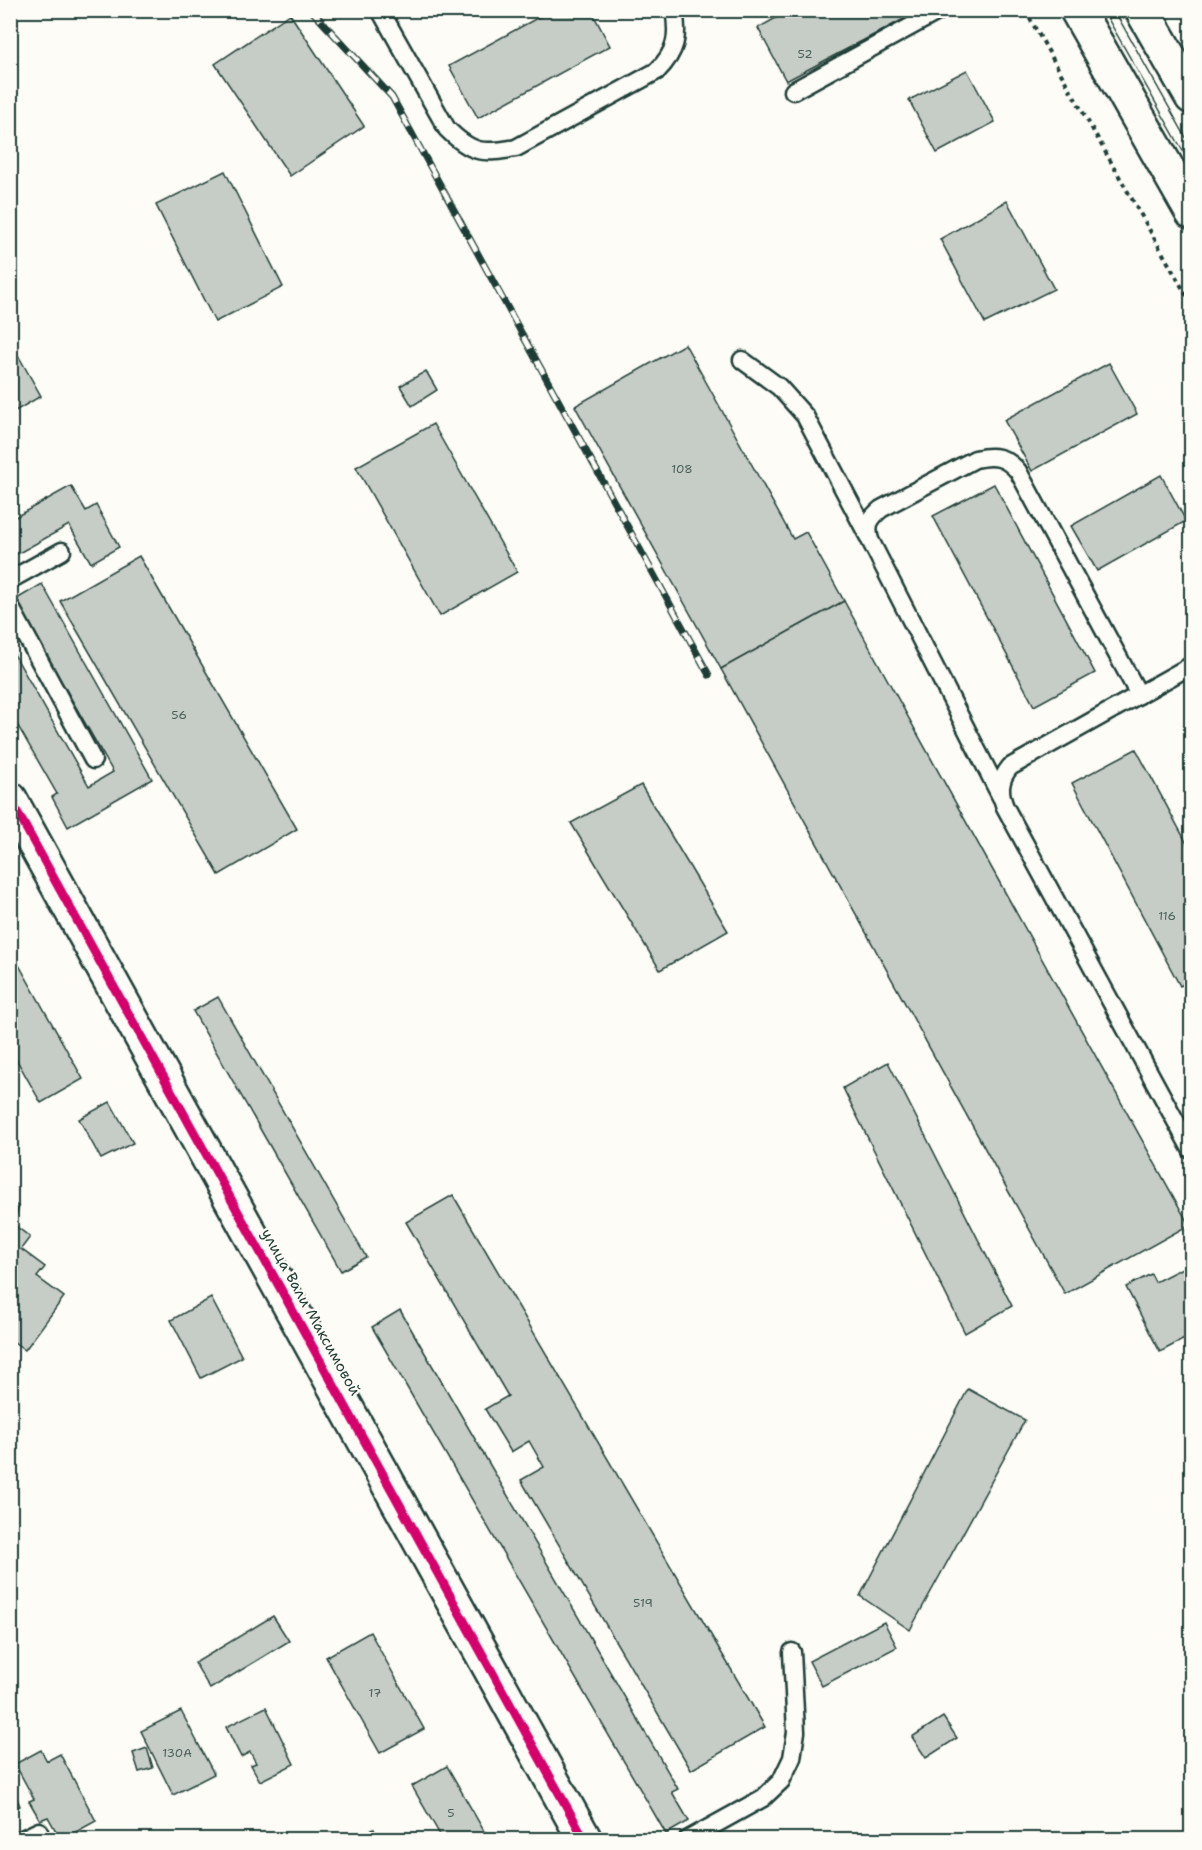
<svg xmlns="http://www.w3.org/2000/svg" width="1202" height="1850" viewBox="0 0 1202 1850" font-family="'Shantell Sans',sans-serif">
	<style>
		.building { fill: #c6cdc7; stroke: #1f3d34; stroke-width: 1.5 }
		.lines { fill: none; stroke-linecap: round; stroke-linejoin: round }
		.service-casing { stroke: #1f3d34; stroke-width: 21 }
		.tertiary-casing { stroke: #1f3d34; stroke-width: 38 }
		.secondary-casing { stroke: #1f3d34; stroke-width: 38 }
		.path { stroke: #1f3d34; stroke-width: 4; stroke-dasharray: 4.5 4.5; stroke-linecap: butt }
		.service { stroke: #fdfcf7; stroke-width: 16 }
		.tertiary { stroke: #fdfcf7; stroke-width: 33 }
		.secondary { stroke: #fdfcf7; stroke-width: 33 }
		.tram { stroke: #1f3d34; stroke-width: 1.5 }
		.rail-casing { stroke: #1f3d34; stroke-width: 7 }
		.rail { stroke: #fdfcf7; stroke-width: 4.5; stroke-dasharray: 14; stroke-linecap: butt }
		.cycleway-casing { stroke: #fdfcf7; stroke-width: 13 }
		.cycleway { stroke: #d6006c; stroke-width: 9 }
		.labels { text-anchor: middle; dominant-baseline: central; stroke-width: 4.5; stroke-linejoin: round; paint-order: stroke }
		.number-label { font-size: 12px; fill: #496159 }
		.street-label { font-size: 15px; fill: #1f3d34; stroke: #fdfcf7 }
	</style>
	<rect width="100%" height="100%" fill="#fdfcf7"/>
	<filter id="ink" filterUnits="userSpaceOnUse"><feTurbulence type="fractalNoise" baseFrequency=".0167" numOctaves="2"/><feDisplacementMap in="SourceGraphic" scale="12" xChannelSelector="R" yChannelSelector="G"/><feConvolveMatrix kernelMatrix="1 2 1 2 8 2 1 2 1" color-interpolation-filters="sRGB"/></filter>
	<g filter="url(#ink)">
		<g class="building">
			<path d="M552,10h39l19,36 -132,72 -29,-52z"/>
			<path d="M790,10h131l-135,71 -28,-53z"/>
			<path d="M290,14l74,112 -74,50 -75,-112z"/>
			<path d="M967,70l28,52 -58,31 -28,-53z"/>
			<path d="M225,171l58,116 -68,35 -59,-117z"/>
			<path d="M1007,201l47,88 -69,34 -45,-84z"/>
			<path d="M685,344l108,195 13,-7 38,69 -123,68 -146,-263z"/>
			<path d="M14,348l27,48 -31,18v-64z"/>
			<path d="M1109,363l28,51 -105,57 -28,-51z"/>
			<path d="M426,371l11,19 -25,16 -12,-20z"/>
			<path d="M433,424l84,148 -77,44 -84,-149z"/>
			<path d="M1161,475l25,46 -89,50 -26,-45z"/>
			<path d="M994,484l101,189 -61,33 -101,-190z"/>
			<path d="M71,486l15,25 10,-6 23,42 -28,16 -22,-38 -59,33v-38z"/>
			<path d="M139,556l158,273 -78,46 -159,-274z"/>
			<path d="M42,584l110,195 -84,48 -16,-30 5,-3 -47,-82v-65l79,139 24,-14 -98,-172z"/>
			<path d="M844,601l345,624 -124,69 -344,-625z"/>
			<path d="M1136,749l56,104v127l-12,6 -108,-203z"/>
			<path d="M641,785l87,146 -68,39 -89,-147z"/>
			<path d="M10,949l73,130 -42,24 -31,-55z"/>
			<path d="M218,997l148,260 -25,14 -148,-260z"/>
			<path d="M888,1062l124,244 -47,27 -122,-245z"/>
			<path d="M110,1102l23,41 -32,16 -22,-40z"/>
			<path d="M453,1195l312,532 -74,43 -170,-290 23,-13 -15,-26 -18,11 -26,-43 23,-13 -102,-174z"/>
			<path d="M10,1201l9,6 -6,17 17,13 -9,12 24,18 -8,10 27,20 -39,53 -15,-11z"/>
			<path d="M1192,1263v72l-32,17 -34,-65 25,-13 4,8z"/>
			<path d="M211,1298l31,59 -41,21 -30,-58z"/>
			<path d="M400,1310l278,479 -6,3 17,29 -23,13 -294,-507z"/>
			<path d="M968,1389l57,31 -115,210 -50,-34z"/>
			<path d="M273,1616l16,25 -79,48 -15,-26z"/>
			<path d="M884,1622l13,25 -75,39 -13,-25z"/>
			<path d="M370,1632l54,97 -44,24 -54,-96z"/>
			<path d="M266,1707l28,57 -34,17 -9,-16 5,-2 -6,-11 -9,5 -15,-30z"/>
			<path d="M181,1711l33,63 -41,21 -32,-64z"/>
			<path d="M943,1717l14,21 -31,20 -14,-21z"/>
			<path d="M147,1748l6,20 -14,4 -6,-19z"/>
			<path d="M41,1750l6,11 13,-7 36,67 -35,19 -13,-23 -8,3 -11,-19 5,-2 -19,-35z"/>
			<path d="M447,1766l42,74h-46l-31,-54z"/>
			<path d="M10,1780l10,26 -10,4z"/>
			<path d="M374,1829l4,11h-20l-1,-3z"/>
		</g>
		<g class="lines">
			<defs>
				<g id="service">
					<path d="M380,10l67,119c25,25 36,25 69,19l141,-77c19,-19 22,-34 17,-61"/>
					<path d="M793,91l148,-81"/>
					<path d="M742,360l37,27 26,29 63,120"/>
					<path d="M10,580l52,-29"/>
					<path d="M10,606l83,154"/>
					<path d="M1192,665l-182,102c-11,13 -11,25 -5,40l187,344"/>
					<path d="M1001,797l-131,-257c-4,-15 -1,-21 11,-31l94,-50c19,-4 30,-3 43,12l121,224"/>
					<path d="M20,1840l19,-9"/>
					<path d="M687,1840l76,-42 18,-17 11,-23 4,-26 -4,-80"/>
				</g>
				<path id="tertiary" d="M10,799l575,1041"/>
				<g id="secondary">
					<path d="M1077,10l115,202"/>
					<path d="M1142,10l50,87"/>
				</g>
			</defs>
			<use href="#service" class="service-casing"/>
			<use href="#tertiary" class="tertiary-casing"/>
			<use href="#secondary" class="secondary-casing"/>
			<path class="path" d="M1025,10l167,295"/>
			<use href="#service" class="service"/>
			<use href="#tertiary" class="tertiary"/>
			<use href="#secondary" class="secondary"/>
			<g class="tram">
				<path d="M1103,10l89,157"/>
				<path d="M1114,10l78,138"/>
			</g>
			<defs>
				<path id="rail" d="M311,10l81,87 317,578"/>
			</defs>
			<use href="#rail" class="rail-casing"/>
			<use href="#rail" class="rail"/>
			<defs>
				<path id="cycleway" d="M10,799l575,1041"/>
			</defs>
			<use href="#cycleway" class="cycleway-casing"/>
			<use href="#cycleway" class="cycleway"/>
		</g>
	</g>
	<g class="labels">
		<g class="number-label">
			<text x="805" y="54">52</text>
			<text x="682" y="469">108</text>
			<text x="179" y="715">56</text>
			<text x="1167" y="916">116</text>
			<text x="643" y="1603">519</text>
			<text x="375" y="1693">17</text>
			<text x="177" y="1753">130А</text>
			<text x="451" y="1813">5</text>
		</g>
		<g class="street-label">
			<text transform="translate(311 1312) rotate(61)">улица Вали Максимовой</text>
		</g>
	</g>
	<rect width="1202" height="1850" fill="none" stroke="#fdfcf7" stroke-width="36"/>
	<rect x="18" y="18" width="1166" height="1814" fill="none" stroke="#1f3d34" stroke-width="2" filter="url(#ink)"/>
</svg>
